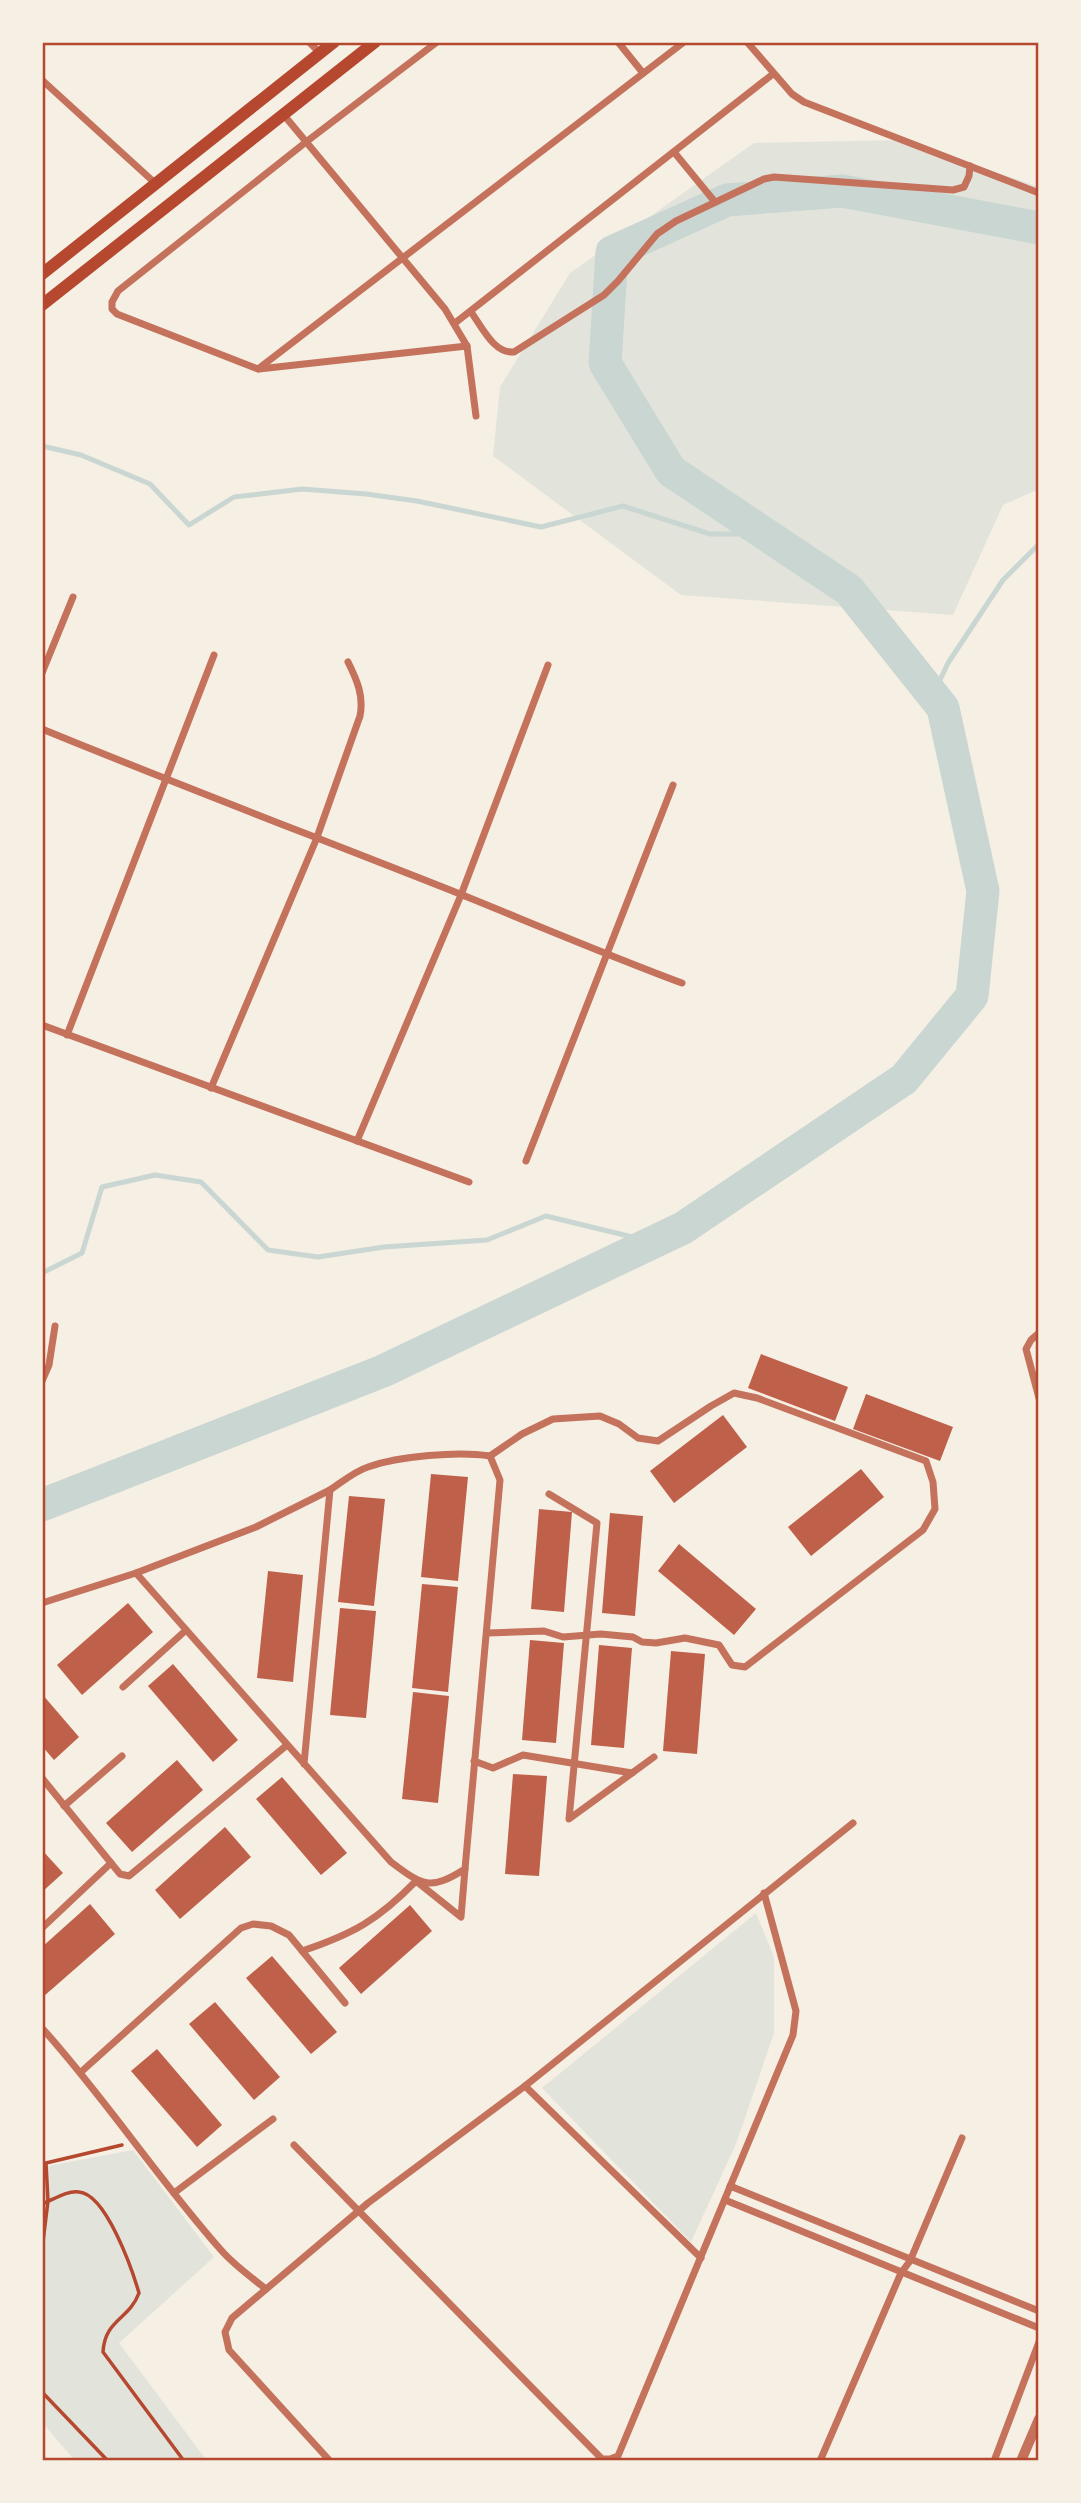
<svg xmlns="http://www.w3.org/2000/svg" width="1081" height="2503" viewBox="0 0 1081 2503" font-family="Lato,sans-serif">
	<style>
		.green { fill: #e2e4dc }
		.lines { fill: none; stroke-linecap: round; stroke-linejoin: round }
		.stream { stroke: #c9d6d2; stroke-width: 5 }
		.river { stroke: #c9d6d2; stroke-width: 33 }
		.building { fill: #bf614a }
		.path { stroke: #b5482f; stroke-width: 3.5 }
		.minor { stroke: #c5725c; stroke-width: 7 }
		.tertiary { stroke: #c5725c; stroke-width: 10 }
		.secondary { stroke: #b5482f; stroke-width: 12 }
		.neatline { fill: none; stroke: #b5482f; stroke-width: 2.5 }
	</style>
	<rect width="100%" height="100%" fill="#f6efe4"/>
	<g class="green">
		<path d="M903,140l136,47v302l-36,16 -50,110 -272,-20 -188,-139 7,-69 70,-114 184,-130z"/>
		<path d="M756,1913l18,44v76l-38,111 -45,98 -149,-154z"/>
		<path d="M133,2150l81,107 -95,86 88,118h-132l-33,-39v-255z"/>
	</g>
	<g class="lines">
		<g class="stream">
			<path d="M42,446l39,9 69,29 39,41 45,-28 68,-8 64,5 51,7 124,26 82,-21 87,28h55"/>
			<path d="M933,695l15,-32 55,-83 36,-36"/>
			<path d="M42,1273l40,-20 20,-66 53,-12 46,7 67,68 50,7 66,-10 103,-7 59,-24 107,26"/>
		</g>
		<path class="river" d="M42,1505l341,-134 300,-143 221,-149 68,-83 11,-105 -40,-183 -94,-118 -178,-119 -66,-108 7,-111 115,-52 115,-9 197,37"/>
	</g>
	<g class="building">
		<path d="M761,1354l87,33 -13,34 -87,-33z"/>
		<path d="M866,1394l87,33 -13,34 -87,-32z"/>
		<path d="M723,1415l24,32 -73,56 -24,-32z"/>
		<path d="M861,1469l23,28 -73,59 -23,-29z"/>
		<path d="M431,1474l37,3 -10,104 -37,-4z"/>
		<path d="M349,1496l36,3 -11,107 -36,-4z"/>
		<path d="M539,1509l33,3 -8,100 -33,-3z"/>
		<path d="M610,1513l33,3 -8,100 -33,-3z"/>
		<path d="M679,1544l77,65 -22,26 -76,-64z"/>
		<path d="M268,1571l35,4 -10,107 -36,-4z"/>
		<path d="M422,1584l36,3 -10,105 -36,-4z"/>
		<path d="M128,1603l25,29 -71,63 -25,-30z"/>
		<path d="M340,1608l36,3 -10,107 -36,-3z"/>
		<path d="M530,1640l34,3 -8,100 -34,-3z"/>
		<path d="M599,1645l33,3 -8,100 -33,-3z"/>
		<path d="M671,1651l34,3 -8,100 -34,-3z"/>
		<path d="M173,1664l65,76 -25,22 -65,-76z"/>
		<path d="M413,1692l36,4 -11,107 -36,-4z"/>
		<path d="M42,1694l37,43 -25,23 -12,-14z"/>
		<path d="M177,1760l26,30 -71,62 -26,-29z"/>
		<path d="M513,1774l34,2 -8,100 -34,-2z"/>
		<path d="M282,1777l65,76 -26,22 -65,-76z"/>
		<path d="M225,1827l26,30 -71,62 -25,-29z"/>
		<path d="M42,1850l21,23 -21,19z"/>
		<path d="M90,1904l25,30 -71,62 -2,-2v-47z"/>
		<path d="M410,1905l22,26 -71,63 -22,-26z"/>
		<path d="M272,1956l65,76 -26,22 -65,-76z"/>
		<path d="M215,2002l65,75 -26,23 -65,-76z"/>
		<path d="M157,2049l65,76 -25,22 -66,-76z"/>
	</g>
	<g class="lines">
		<g class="path">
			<path d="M42,2204c11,-4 25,-14 37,-12 27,2 53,77 60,101 -10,27 -34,26 -36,59l81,109"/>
			<path d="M42,2250l6,-49 -2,-38 76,-18"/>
			<path d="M42,2392l66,69"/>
		</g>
		<g class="minor">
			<path d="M309,42l11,11"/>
			<path d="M437,42l-131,100 -188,149 -6,11v7l5,5 141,55 426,-327"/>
			<path d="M618,42l25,31"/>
			<path d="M747,42l45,52 12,8 235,91"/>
			<path d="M42,80l113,103"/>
			<path d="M283,114l162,195 22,37 9,70"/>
			<path d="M674,152l41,50"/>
			<path d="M471,312c11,15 23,42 43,40l90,-57 14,-14 39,-47 19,-13 88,-42 10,-2 179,13 11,-3 5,-11 1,-10"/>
			<path d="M455,323l318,-249"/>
			<path d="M259,369l208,-23"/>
			<path d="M42,673l31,-76"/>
			<path d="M42,729c139,57 279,110 418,165 74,30 147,61 222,89"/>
			<path d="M42,1025l427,157"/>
			<path d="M67,1035l147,-380"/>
			<path d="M211,1088l105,-248 44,-124c4,-20 -3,-36 -12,-54"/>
			<path d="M357,1141l104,-246 87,-230"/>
			<path d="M526,1161l147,-376"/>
			<path d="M1039,1333l-8,7 -5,9 13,49"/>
			<path d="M42,1381l7,-16 6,-39"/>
			<path d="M549,1494l48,29 -28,296 85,-62"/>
			<path d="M136,1573l120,-46 74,-37"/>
			<path d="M42,1603l94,-30 255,289c32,24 39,29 74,7l35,-389 -10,-24c-32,-5 -91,0 -122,11 -13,4 -26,15 -38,23l-26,274"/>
			<path d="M488,1633l56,-2 19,6 38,-3 32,3 9,5 14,1 29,-5 34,7 13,20 13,2 178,-137 12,-21 -2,-27 -7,-21 -169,-63 -23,-5 -23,13 -53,35 -20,-3 -19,-14 -19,-8 -47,3 -31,15 -32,22"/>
			<path d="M123,1687l62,-56"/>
			<path d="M474,1761l19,7 30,-13 109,18"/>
			<path d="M42,1778l78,96 9,2 158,-131"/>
			<path d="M64,1806l58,-50"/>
			<path d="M42,1928l69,-65"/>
			<path d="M302,1951c51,-17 76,-31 114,-70l45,36 4,-48"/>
			<path d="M42,2028c64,71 116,151 179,222 13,15 30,27 45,39"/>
			<path d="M81,2072l160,-144 12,-4 18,2 18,9 56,68"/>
			<path d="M525,2086l176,172"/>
			<path d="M294,2145l308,314h8l8,-3 175,-421 3,-24 -32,-118"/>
			<path d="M730,2186l309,125"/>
			<path d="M174,2193l99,-74"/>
			<path d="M725,2200l314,128"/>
			<path d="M330,2461l-101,-111 -4,-18 7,-14 136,-115 157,-117 328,-263"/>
			<path d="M820,2461l81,-188 9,-12 52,-123"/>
			<path d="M994,2461l45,-119"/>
		</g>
		<path class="tertiary" d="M1021,2461l18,-42"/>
		<g class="secondary">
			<path d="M42,274l292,-232"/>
			<path d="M42,305l333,-263"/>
		</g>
	</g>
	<rect width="1081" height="2503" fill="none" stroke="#f6efe4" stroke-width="88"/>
	<rect x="44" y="44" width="993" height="2415" class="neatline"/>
</svg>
